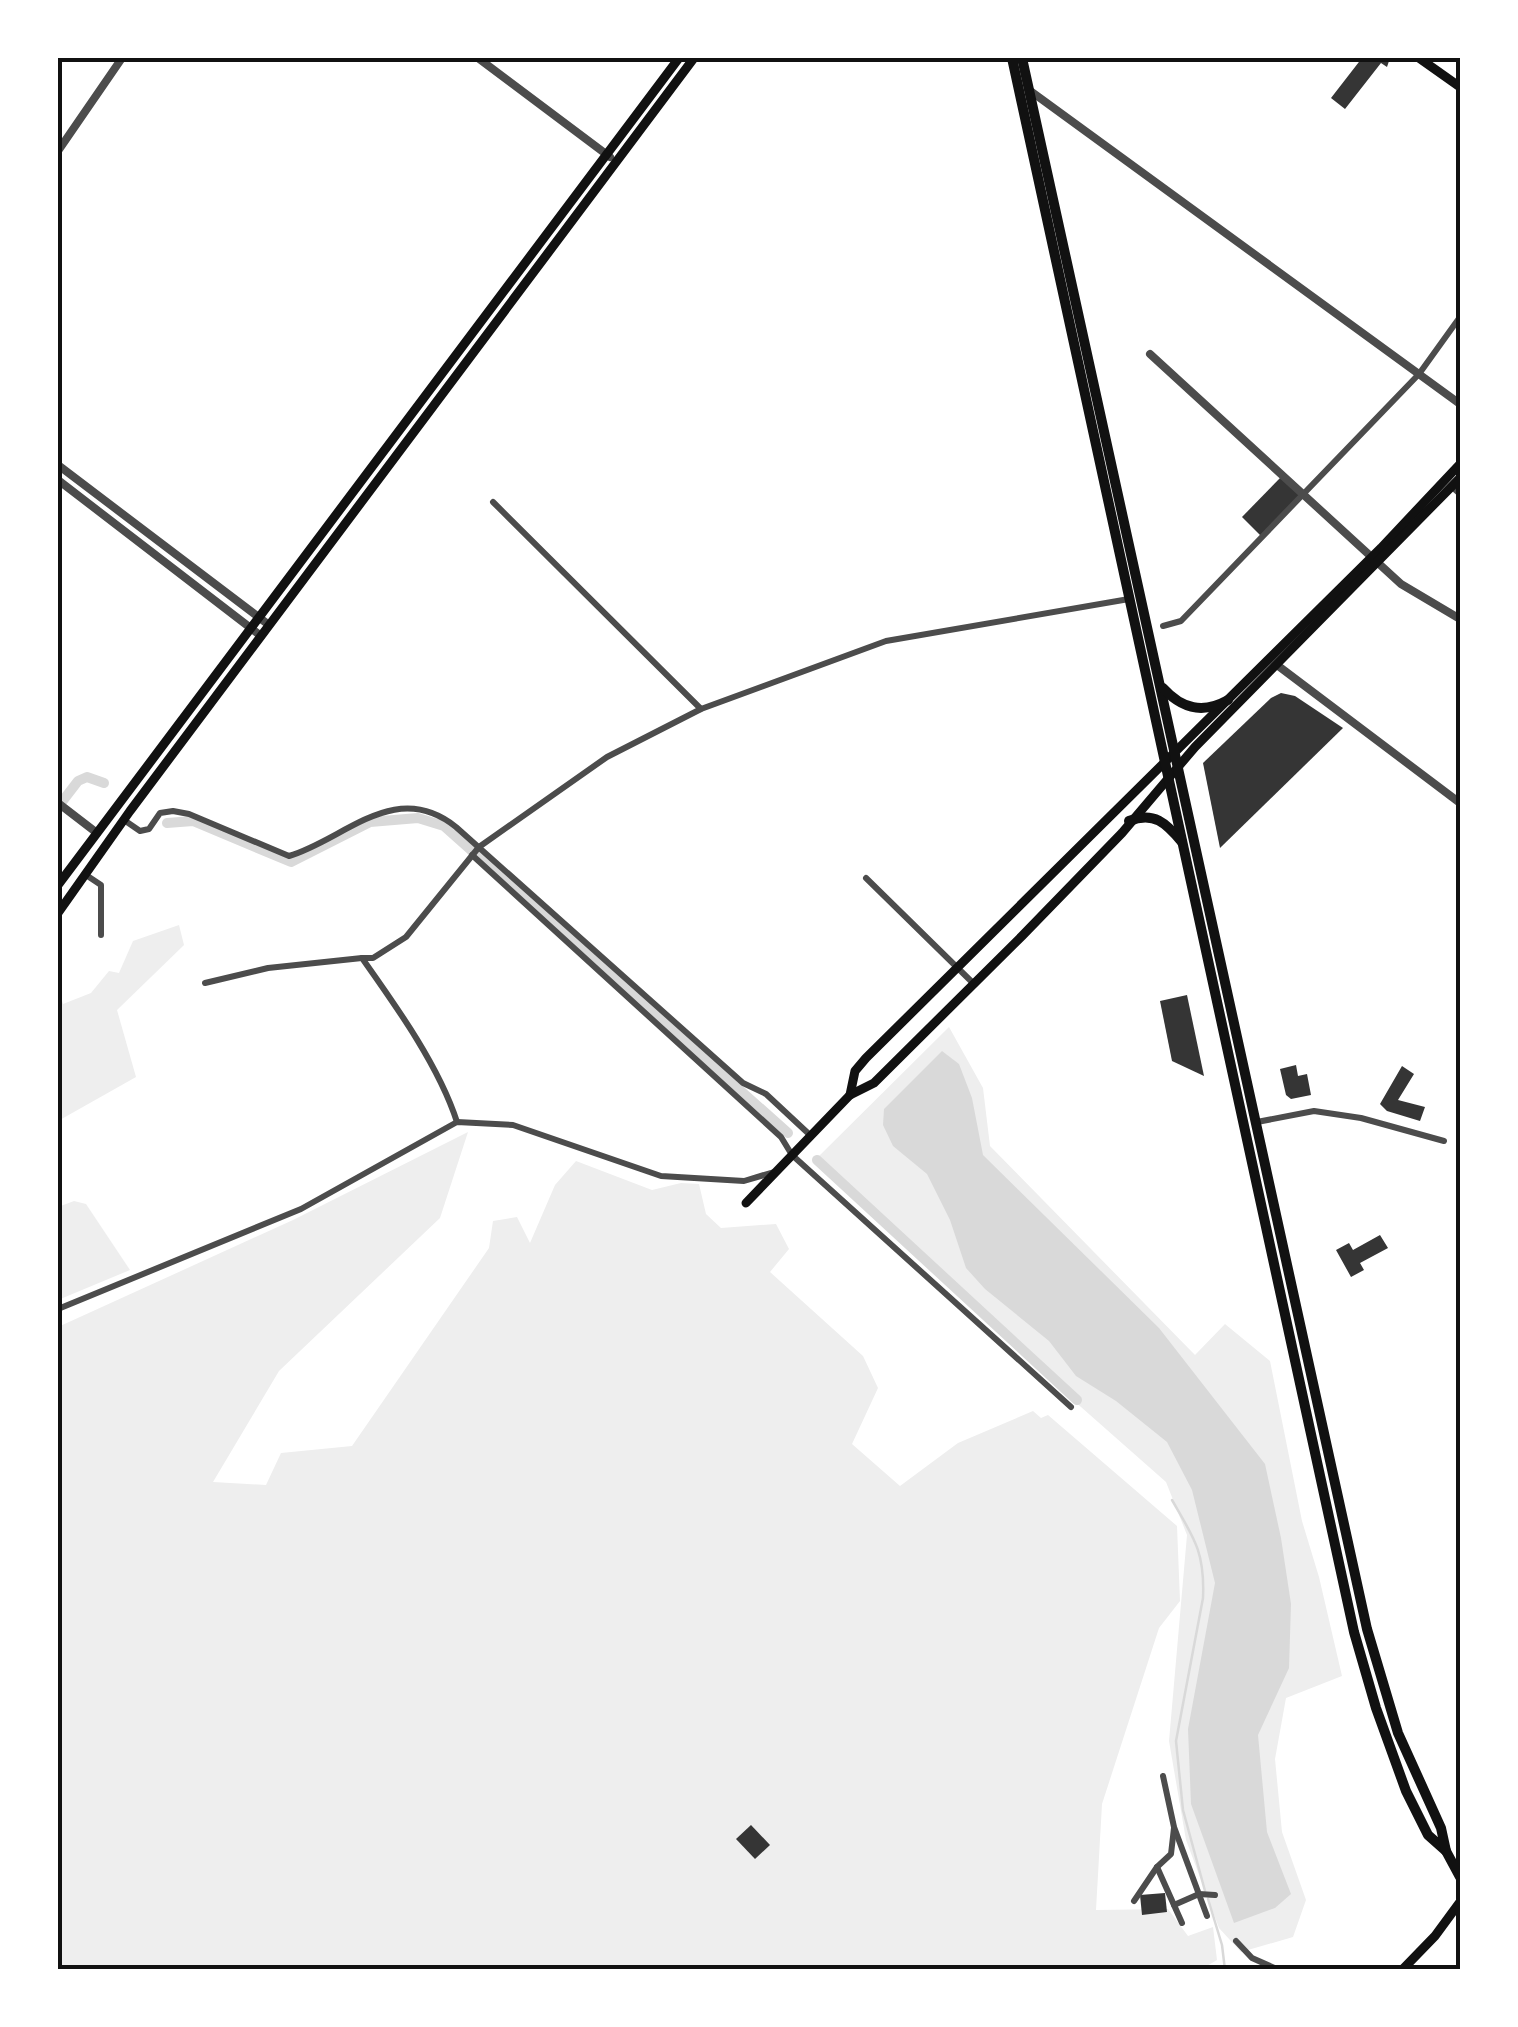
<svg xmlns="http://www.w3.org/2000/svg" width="1518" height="2027" viewBox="0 0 1518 2027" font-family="'Source Serif 4',serif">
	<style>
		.green { fill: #eee }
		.water { fill: #d9d9d9 }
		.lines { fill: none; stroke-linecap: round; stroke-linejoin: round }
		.stream { stroke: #d9d9d9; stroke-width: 2.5 }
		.canal { stroke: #d9d9d9; stroke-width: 10 }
		.building { fill: #353535 }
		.minor { stroke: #4c4c4c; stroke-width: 6 }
		.tertiary { stroke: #4c4c4c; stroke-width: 8 }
		.secondary { stroke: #111; stroke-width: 9 }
		.primary { stroke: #111; stroke-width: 10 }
		.neatline { fill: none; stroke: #111; stroke-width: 4 }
	</style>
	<rect width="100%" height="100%" fill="#fff"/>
	<g class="green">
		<path d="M179,925l5,20 -67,65 19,67 -78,44v-133l5,16 28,-11 18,-22 10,2 14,-32z"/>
		<path d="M949,1027l34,61 7,58 205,209 30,-31 45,37 32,160 17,56 23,99 -56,22 -11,61 7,73 24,68 -13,37 -52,15 -22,-24 -33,-88 -17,-99 18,-206 -21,-53 -119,-105 -231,-218z"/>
		<path d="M468,1132l-28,86 -161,153 -66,111 53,3 15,-32 71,-7 137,-198 4,-27 24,-4 13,26 25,-58 21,-24 76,29 29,-7 18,1 7,30 15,14 55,-4 13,25 -19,23 93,84 15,32 -26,56 48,42 58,-43 75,-32 8,7 7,-3 129,111 3,75 -21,27 -57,176 -6,106 72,-1 20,27 25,-9 4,33 -17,10 -1142,-1v-642l235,-107z"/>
		<path d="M74,1201l12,3 44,66 -72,30v-93z"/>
	</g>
	<path class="water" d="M942,1051l17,13 13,34 11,57 176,173 106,136 16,74 10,66 -2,64 -31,67 9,97 24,62 -16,14 -41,15 -43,-119 -3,-75 27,-146 -23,-93 -25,-48 -51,-41 -40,-25 -27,-35 -64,-52 -19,-21 -16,-48 -23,-46 -34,-28 -10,-21 1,-16z"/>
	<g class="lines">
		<g class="stream">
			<path d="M1172,1500c22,38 33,52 31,98l-27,143 7,69 22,81"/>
			<path d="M1208,1899l14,46 3,25"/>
		</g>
		<g class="canal">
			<path d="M58,807l20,-26 9,-4 17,6"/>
			<path d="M167,823l26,-2 98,41 79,-40 48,-4 26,8 344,307"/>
			<path d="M817,1160l260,240"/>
		</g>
	</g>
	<g class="building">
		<path d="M1362,58h25l2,3 -2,6 -6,-4 -36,46 -14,-11z"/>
		<path d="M1281,477l19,19 -39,40 -19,-19z"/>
		<path d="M1281,693l14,3 48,32 -123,120 -17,-85 68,-65z"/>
		<path d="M1187,995l17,81 -32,-15 -12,-60z"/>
		<path d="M1296,1065l2,11 9,-2 4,21 -20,4 -5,-4 -6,-26z"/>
		<path d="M1402,1066l12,8 -16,26 27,7 -5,14 -33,-10 -7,-7z"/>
		<path d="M1380,1235l8,13 -28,15 4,7 -13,7 -15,-27 13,-7 4,7z"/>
		<path d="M751,1825l19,20 -15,14 -19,-20z"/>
		<path d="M1165,1893l2,19 -25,3 -2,-20z"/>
	</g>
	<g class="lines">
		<g class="minor">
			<path d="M1452,487l8,7"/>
			<path d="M493,502l208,207"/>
			<path d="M1163,626l18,-5 238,-247 41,-57"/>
			<path d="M124,820l16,11 9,-2 11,-16 13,-2 16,3 100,42c55,-16 106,-78 167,-29l287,256 23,11 44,41"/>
			<path d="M472,855l309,282 11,18 279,252"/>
			<path d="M86,875l15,10v50"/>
			<path d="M866,878l108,106"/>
			<path d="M362,958h11l33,-21 73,-90 128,-90 94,-48 185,-68 243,-42"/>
			<path d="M205,983l63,-15 94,-10c34,48 77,108 95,164"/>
			<path d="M1257,1122l57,-11 47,7 83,23"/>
			<path d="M58,1309l243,-100 156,-87 56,3 148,51 83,5 30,-9"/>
			<path d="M1163,1776l11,51 33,89"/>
			<path d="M1157,1867l25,56"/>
			<path d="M1134,1901l23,-34 14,-13 3,-26"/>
			<path d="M1174,1905l25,-11 16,1"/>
			<path d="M1236,1941l16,17 27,12"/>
		</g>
		<g class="tertiary">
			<path d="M478,58l132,99"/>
			<path d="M1029,90l431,314"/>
			<path d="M58,151l64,-93"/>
			<path d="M1150,354l251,230 59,35"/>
			<path d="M58,465l211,160"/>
			<path d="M58,480l203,156"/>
			<path d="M1277,665l183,138"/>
			<path d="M58,803l39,30"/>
		</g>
		<g class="secondary">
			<path d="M1419,58l41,29"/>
			<path d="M58,885l621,-827"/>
			<path d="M58,913l72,-102 564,-753"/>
			<path d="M850,1095l5,-24 11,-13 515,-510 79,-84"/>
			<path d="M746,1203l104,-108 24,-12 148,-147 100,-103 73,-86 265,-269"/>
			<path d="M1402,1970l33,-34 25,-34"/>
		</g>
		<g class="primary">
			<path d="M1012,58l342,1574 22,76 30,83 22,44 18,16"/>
			<path d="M1022,58l345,1571 31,104 43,95 5,23 14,26"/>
			<path d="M1163,688c19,21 40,26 65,12"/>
			<path d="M1129,821c25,-10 37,2 53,21"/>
		</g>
	</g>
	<rect width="1518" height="2027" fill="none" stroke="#ffffff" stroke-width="120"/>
	<rect x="60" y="60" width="1398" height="1907" class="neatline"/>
</svg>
